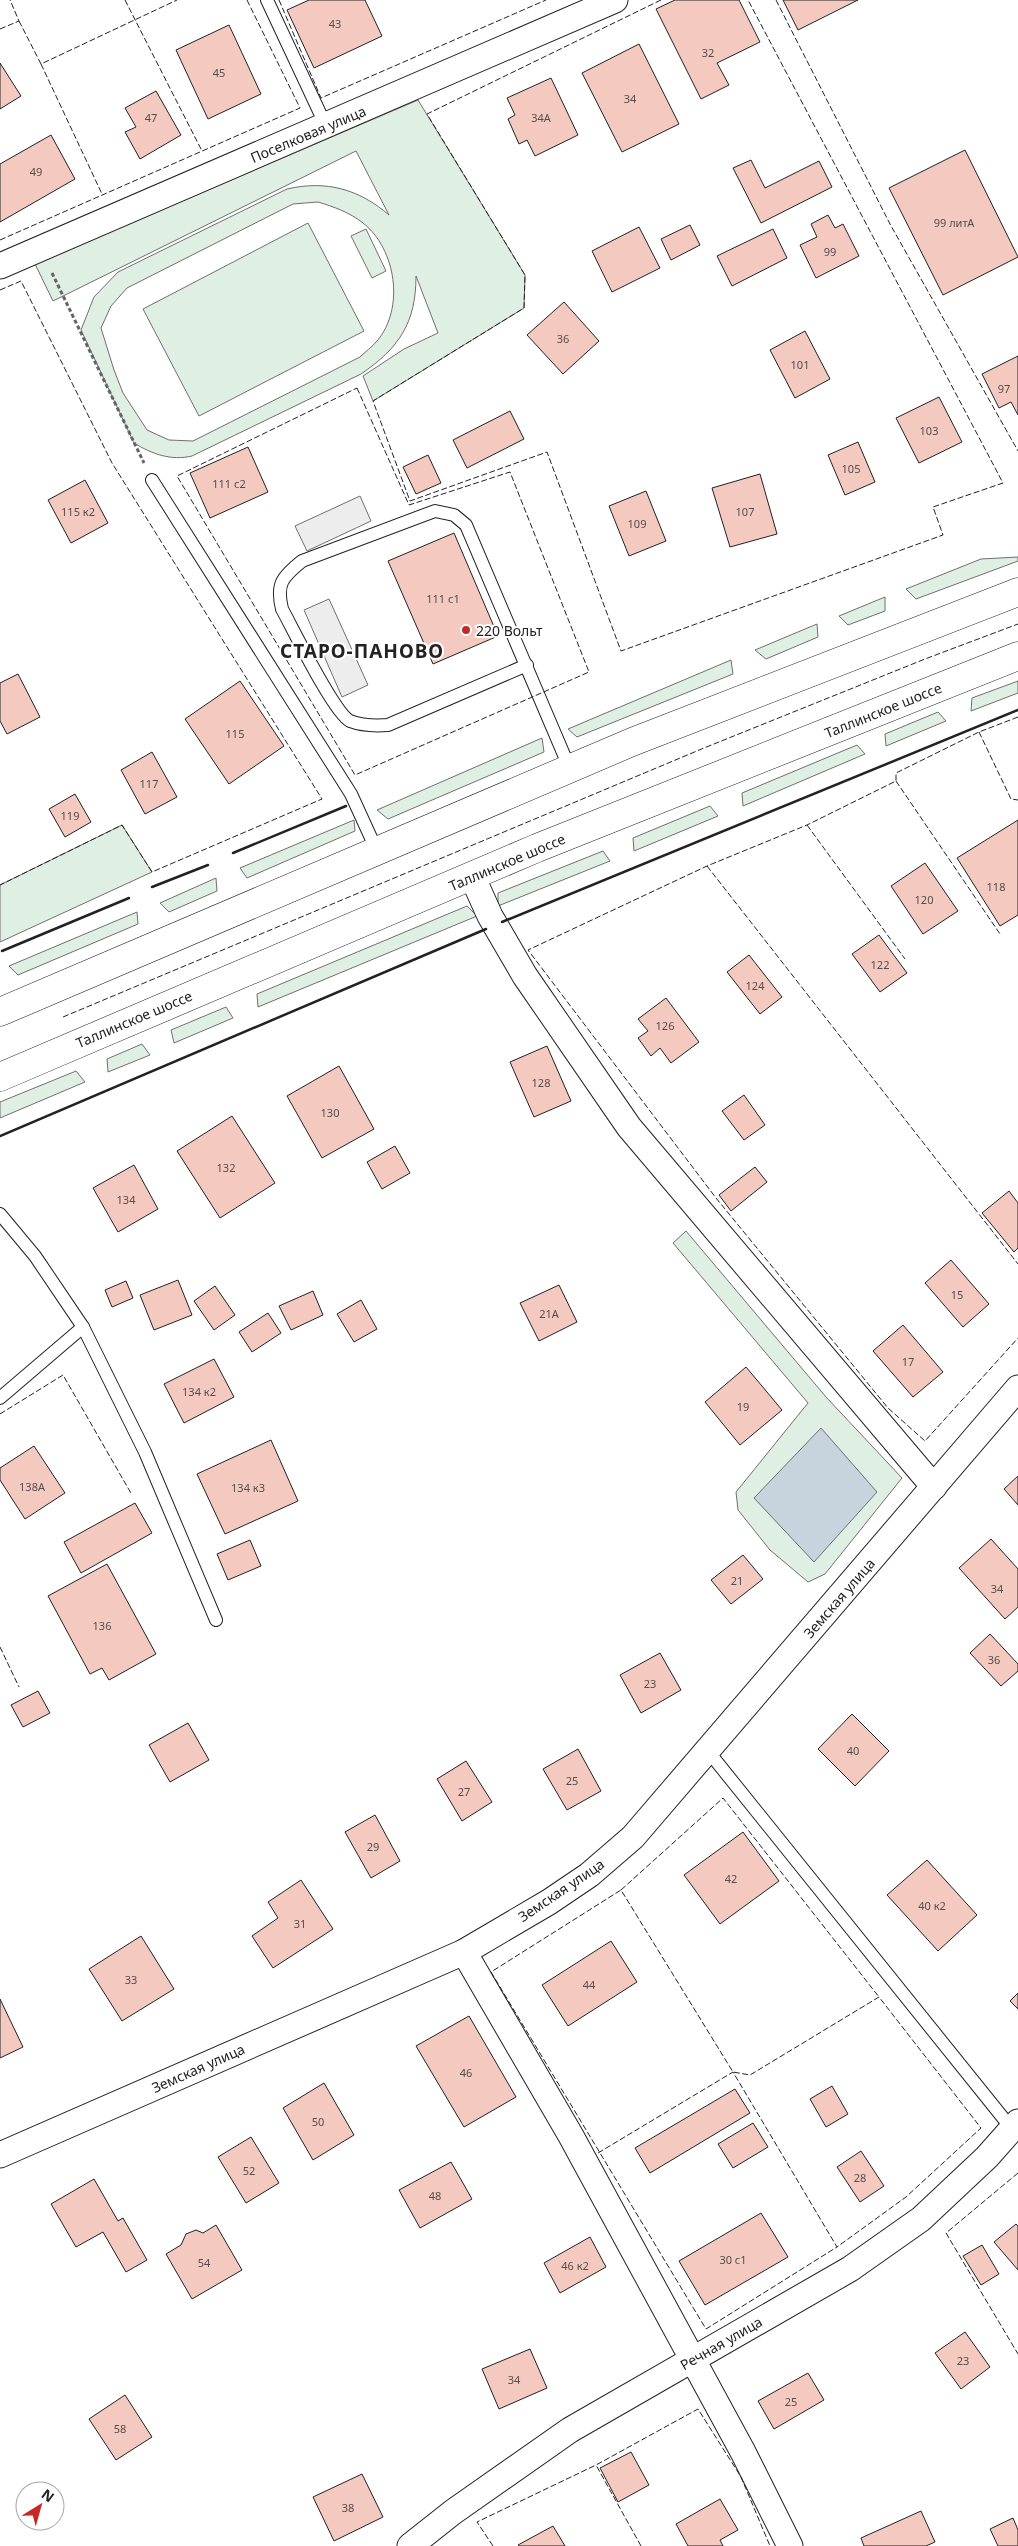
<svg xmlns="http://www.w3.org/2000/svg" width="1018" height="2546" viewBox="0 0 1018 2546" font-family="'Noto Sans',sans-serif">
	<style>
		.green { fill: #e0efe3; stroke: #6f6f6f; fill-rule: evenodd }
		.parking { fill: #ededed; stroke: #6f6f6f }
		.water { fill: #c7d3dd; stroke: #6f6f6f }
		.building { fill: #f3c9c0; stroke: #222 }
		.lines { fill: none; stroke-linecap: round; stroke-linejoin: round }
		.lane-casing { stroke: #222; stroke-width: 14 }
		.street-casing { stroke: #222; stroke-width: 27 }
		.primary-casing { stroke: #222; stroke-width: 29 }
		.path { stroke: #646464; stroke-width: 3; stroke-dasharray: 4 2.5; stroke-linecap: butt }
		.lane { stroke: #fff; stroke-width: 12 }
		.street { stroke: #fff; stroke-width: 25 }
		.primary { stroke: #fff; stroke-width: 28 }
		.fence { stroke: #222; stroke-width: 1; stroke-dasharray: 6 2.5; stroke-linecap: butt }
		.wall { stroke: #222; stroke-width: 2.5 }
		.poi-dot { fill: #c62828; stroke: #fff; stroke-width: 2 }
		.labels { text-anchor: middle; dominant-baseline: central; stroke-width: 4; stroke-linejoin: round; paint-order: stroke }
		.number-label { font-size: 11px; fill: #564c4a }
		.street-label { font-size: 14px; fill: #222; stroke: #fff }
		.poi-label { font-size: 14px; fill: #222; stroke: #fff; text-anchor: start }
		.district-label { font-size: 19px; font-weight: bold; letter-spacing: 1px; fill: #222; stroke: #fff }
	</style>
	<rect width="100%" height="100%" fill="#fff"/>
	<g class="green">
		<path d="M418,100l107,175 -1,33 -151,93 -10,-25 41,-27 34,-16 -22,-57c0,47 -17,72 -55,98l-169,82c-21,5 -40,-2 -58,-13l-53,-113 13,-33 24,-25 169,-83c39,-9 72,0 102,26l-33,-64 -303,150 -18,-37zM318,202c16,5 31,10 45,21 33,26 42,85 14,118 -5,6 -12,11 -17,16l-167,84 -24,-1 -22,-10 -24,-37 -9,-23 -13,-42 10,-22 16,-18 166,-84z"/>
		<path d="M308,223l56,108 -165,85 -56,-107z"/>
		<path d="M366,229l20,42 -14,7 -21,-42z"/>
		<path d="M1018,557v4l-102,38 -10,-10 75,-30z"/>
		<path d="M885,597v14l-37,14 -9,-9z"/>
		<path d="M817,624l1,13 -52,22 -11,-9z"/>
		<path d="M731,660l2,14 -156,63 -9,-8z"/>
		<path d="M1018,681v12l-47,18 1,-13z"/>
		<path d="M938,712l8,9 -60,25 -1,-12z"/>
		<path d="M542,738l2,14 -156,67 -11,-9z"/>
		<path d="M857,745l8,9 -122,52 -1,-13z"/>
		<path d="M710,806l8,10 -84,35 -1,-13z"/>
		<path d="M354,820l1,11 -108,47 -7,-10z"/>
		<path d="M122,825l30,47 -152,70v-57z"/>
		<path d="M603,851l7,10 -112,45v-13z"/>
		<path d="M216,878l1,13 -48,21 -9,-9z"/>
		<path d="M467,906l10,10 -219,91 -1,-13z"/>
		<path d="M137,912l1,12 -120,51 -9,-9z"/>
		<path d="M226,1007l7,11 -59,25 -3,-13z"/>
		<path d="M142,1044l8,11 -42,17 -1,-13z"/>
		<path d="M76,1071l9,11 -85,36v-16z"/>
		<path d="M686,1231l140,166 76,81 -77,96 -17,8 -38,-32 -32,-40 -2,-18 72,-89 -135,-160z"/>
	</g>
	<g class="parking">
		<path d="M360,496l11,25 -64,30 -12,-25z"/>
		<path d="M329,599l39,86 -26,12 -38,-87z"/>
	</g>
	<path class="water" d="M821,1428l56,64 -63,70 -60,-64z"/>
	<g class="building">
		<path d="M309,0h56l17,36 -68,32 -27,-58z"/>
		<path d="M675,0h64l21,42 -43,21 12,22 -28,14 -45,-90z"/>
		<path d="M783,0h75l-60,30z"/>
		<path d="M229,25l32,69 -53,25 -32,-69z"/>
		<path d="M639,44l40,80 -57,28 -40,-79z"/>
		<path d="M0,63l21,33 -21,13z"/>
		<path d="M551,78l27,57 -43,21 -8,-16 -8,4 -11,-25 7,-4 -8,-17z"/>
		<path d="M156,91l25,44 -41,24 -15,-27 11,-5 -11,-19z"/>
		<path d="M51,135l24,44 -75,43v-58z"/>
		<path d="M965,150l53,107 -75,38 -54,-107z"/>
		<path d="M751,160l14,28 54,-27 13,26 -71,36 -28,-55z"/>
		<path d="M828,215l7,13 8,-4 16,32 -43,22 -16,-33 17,-8 -6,-13z"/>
		<path d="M690,225l10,20 -29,15 -10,-21z"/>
		<path d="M639,227l21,41 -48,24 -20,-41z"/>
		<path d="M773,229l14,29 -55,28 -15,-30z"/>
		<path d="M564,302l35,39 -36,33 -36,-39z"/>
		<path d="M805,331l25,48 -35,19 -25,-48z"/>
		<path d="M1018,356v59l-7,-13 -12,6 -17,-34z"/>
		<path d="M939,397l23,45 -43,21 -23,-45z"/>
		<path d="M510,411l14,28 -57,29 -14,-28z"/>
		<path d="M858,442l17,40 -30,13 -17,-40z"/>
		<path d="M248,447l20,45 -58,26 -20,-45z"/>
		<path d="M428,455l13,28 -25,11 -13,-27z"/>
		<path d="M760,474l17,60 -47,13 -18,-59z"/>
		<path d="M85,480l23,43 -37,20 -23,-43z"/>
		<path d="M646,491l20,50 -37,15 -20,-50z"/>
		<path d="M454,533l44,103 -65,28 -45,-103z"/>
		<path d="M18,674l22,43 -33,17 -7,-13v-38z"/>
		<path d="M240,681l44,65 -55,38 -44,-65z"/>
		<path d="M152,752l25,45 -32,17 -24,-44z"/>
		<path d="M75,794l16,28 -26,15 -16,-28z"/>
		<path d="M1018,820v95l-18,11 -43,-68z"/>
		<path d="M925,863l33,48 -35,23 -32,-48z"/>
		<path d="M879,935l28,38 -27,19 -28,-38z"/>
		<path d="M749,955l33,42 -22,17 -33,-42z"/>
		<path d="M666,998l33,44 -28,21 -11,-15 -9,8 -13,-18 10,-7 -10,-12z"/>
		<path d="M547,1046l24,55 -37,16 -24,-55z"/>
		<path d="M339,1066l35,63 -52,29 -35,-62z"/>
		<path d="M744,1095l21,30 -21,15 -22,-29z"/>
		<path d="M232,1116l43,67 -55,35 -43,-67z"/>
		<path d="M395,1146l15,27 -28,16 -15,-27z"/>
		<path d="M134,1165l24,44 -40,23 -25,-44z"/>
		<path d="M755,1167l12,15 -36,29 -12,-16z"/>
		<path d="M1009,1191l9,12v45l-4,4 -32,-39z"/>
		<path d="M951,1260l38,44 -26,23 -38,-44z"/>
		<path d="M178,1280l14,35 -38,15 -14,-35z"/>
		<path d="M126,1281l7,17 -21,9 -7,-17z"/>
		<path d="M559,1285l18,37 -38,19 -19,-38z"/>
		<path d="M215,1286l20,29 -21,15 -20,-29z"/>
		<path d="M313,1291l10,24 -32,15 -12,-24z"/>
		<path d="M361,1300l16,29 -23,13 -17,-28z"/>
		<path d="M268,1313l13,20 -29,19 -13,-20z"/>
		<path d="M903,1325l40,47 -30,25 -40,-46z"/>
		<path d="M214,1359l20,38 -50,26 -20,-39z"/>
		<path d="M746,1367l36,43 -42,35 -35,-43z"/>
		<path d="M271,1440l27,61 -73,33 -28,-60z"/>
		<path d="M34,1446l31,47 -40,26 -25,-39v-12z"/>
		<path d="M1018,1476v29l-14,-16z"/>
		<path d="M135,1503l17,30 -71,40 -17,-31z"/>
		<path d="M991,1539l27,30v38l-13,12 -46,-51z"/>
		<path d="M250,1540l11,26 -33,14 -11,-26z"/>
		<path d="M743,1555l20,24 -32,25 -20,-24z"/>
		<path d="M107,1564l49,90 -47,26 -7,-12 -12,6 -42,-78z"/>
		<path d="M990,1634l28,30v7l-17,15 -31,-33z"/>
		<path d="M660,1653l21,37 -40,23 -21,-38z"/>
		<path d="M38,1691l12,22 -27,14 -12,-22z"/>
		<path d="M852,1714l37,37 -34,35 -37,-37z"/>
		<path d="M188,1723l21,37 -39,22 -21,-37z"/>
		<path d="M578,1749l23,42 -34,19 -24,-41z"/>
		<path d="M466,1761l26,41 -30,19 -25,-42z"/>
		<path d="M375,1815l25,46 -29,17 -26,-46z"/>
		<path d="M743,1832l36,49 -59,43 -36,-49z"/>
		<path d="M927,1860l50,55 -39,36 -51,-56z"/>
		<path d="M301,1880l32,49 -60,39 -21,-32 26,-18 -10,-16z"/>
		<path d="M141,1936l33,53 -52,32 -33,-52z"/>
		<path d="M611,1941l26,41 -69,44 -26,-41z"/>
		<path d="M1018,1993v16l-8,-8z"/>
		<path d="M0,1999l23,48 -23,11z"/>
		<path d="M469,2016l47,81 -52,30 -48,-81z"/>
		<path d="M324,2083l30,52 -41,25 -30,-52z"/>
		<path d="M832,2086l16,28 -22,13 -16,-28z"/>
		<path d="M735,2089l15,24 -100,60 -15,-25z"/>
		<path d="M753,2123l15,24 -35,21 -15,-24z"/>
		<path d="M251,2137l28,46 -33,20 -28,-46z"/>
		<path d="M861,2151l23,35 -24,16 -23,-35z"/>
		<path d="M451,2162l21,37 -52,29 -21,-38z"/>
		<path d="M94,2179l24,42 5,-3 24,42 -21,12 -23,-40 -27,15 -25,-43z"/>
		<path d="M761,2213l27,44 -83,48 -26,-44z"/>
		<path d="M1016,2224l2,2v44l-24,-28z"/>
		<path d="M216,2225l26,45 -50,29 -26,-45 15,-9 5,-11 10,-4 7,3z"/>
		<path d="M590,2237l16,30 -46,26 -16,-30z"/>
		<path d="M982,2245l17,29 -18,11 -18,-29z"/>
		<path d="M965,2332l25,35 -29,22 -26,-36z"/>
		<path d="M530,2349l17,39 -48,21 -17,-40z"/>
		<path d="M808,2373l16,27 -50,29 -16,-28z"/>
		<path d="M125,2395l27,42 -36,23 -27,-41z"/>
		<path d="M631,2452l18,33 -31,17 -18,-34z"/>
		<path d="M362,2474l21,43 -49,24 -21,-44z"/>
		<path d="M720,2499l18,31 -18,10 3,6h-35l-12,-22z"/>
		<path d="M921,2511l14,31 -9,4h-62l-3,-8z"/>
		<path d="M1013,2518l5,12v16h-20l-8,-17z"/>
		<path d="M553,2526l12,20h-46l-1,-1z"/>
	</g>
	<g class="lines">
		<defs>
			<g id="lane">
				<path d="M267,0l59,126"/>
				<path d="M152,480l199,314 26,57"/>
				<path d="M527,665l-139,60c-13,1 -25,1 -38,-4 -16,-8 -57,-92 -68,-112 -6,-25 0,-32 20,-48l133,-50 19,4 12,10 104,244"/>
				<path d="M0,1214l35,42 48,71 62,125 71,168"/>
				<path d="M0,1398l83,-71"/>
				<path d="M708,1751l304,378"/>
			</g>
			<g id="street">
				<path d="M0,266l615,-266"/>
				<path d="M472,876l18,40 35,60 104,151 305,360"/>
				<path d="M464,1952l107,184 172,316 47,94"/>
				<path d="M0,2155l464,-203 85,-50 40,-27 44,-38 385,-449"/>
				<path d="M410,2546l43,-34 117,-82 280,-161 71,-50 66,-62 31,-35"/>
			</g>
			<g id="primary">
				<path d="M0,1012l632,-270 386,-150"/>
				<path d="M0,1077l537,-229 481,-192"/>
			</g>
		</defs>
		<use href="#lane" class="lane-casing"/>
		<use href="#street" class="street-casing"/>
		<use href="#primary" class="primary-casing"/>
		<path class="path" d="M52,273l92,190"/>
		<use href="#lane" class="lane"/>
		<use href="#street" class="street"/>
		<use href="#primary" class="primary"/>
		<g class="fence">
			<path d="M125,0l77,151"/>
			<path d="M279,0l42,98 225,-98"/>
			<path d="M661,0l-234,114 98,161 -1,33 -151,93 37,100 137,-49 74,199 322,-116 -10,-28 70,-24 -255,-483"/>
			<path d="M776,0l114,224 128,227"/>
			<path d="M19,21l22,43 136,-64"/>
			<path d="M0,29l19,-8 -9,-21"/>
			<path d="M41,64l61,130"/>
			<path d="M0,240l300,-132 -53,-108"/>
			<path d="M0,290l21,-9 91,182 210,336 -170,73 -30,-47 -122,60"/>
			<path d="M357,388l52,117 101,-33 79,200 -234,103 -178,-299z"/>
			<path d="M1018,717l-39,15 -83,41v8l-89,44 -100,41 -179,84 188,248 172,210 37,33 93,-103"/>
			<path d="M979,732l32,67 7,1"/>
			<path d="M896,781l104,153"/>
			<path d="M807,825l98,134"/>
			<path d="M707,866l311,398"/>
			<path d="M63,1017l641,-269 221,-89 93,-35"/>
			<path d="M0,1414l63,-39 69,120"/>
			<path d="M0,1647l19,40"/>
			<path d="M621,1890l102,-92 156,199"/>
			<path d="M598,2153l135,-81 104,175 -131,82 -215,-357 130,-82 112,182 17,3 129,-78 102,131 -75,69 -69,50"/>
			<path d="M1018,2173l-72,60 72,121"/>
			<path d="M493,2546l-16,-24 119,-57"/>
			<path d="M641,2546l-45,-81 102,-56 43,68 29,69"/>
		</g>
		<g class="wall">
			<path d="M233,853l113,-47"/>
			<path d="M152,887l56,-22"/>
			<path d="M502,922l516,-212"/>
			<path d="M2,951l127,-53"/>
			<path d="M0,1136l486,-207"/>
		</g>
	</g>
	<circle class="poi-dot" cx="466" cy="630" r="5"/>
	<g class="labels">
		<g class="number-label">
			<text x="335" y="23">43</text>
			<text x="708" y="52">32</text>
			<text x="219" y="72">45</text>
			<text x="630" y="98">34</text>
			<text x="151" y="117">47</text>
			<text x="541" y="117">34А</text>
			<text x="36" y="171">49</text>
			<text x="954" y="222">99 литА</text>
			<text x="830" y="251">99</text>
			<text x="563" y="338">36</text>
			<text x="800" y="364">101</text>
			<text x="1004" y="388">97</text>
			<text x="929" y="430">103</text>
			<text x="851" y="468">105</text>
			<text x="229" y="483">111 с2</text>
			<text x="78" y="511">115 к2</text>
			<text x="745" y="511">107</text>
			<text x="637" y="523">109</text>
			<text x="443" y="598">111 с1</text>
			<text x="235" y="733">115</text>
			<text x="149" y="783">117</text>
			<text x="70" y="815">119</text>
			<text x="996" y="886">118</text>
			<text x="924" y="899">120</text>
			<text x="880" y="964">122</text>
			<text x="755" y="985">124</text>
			<text x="665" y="1025">126</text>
			<text x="541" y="1082">128</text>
			<text x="330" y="1112">130</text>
			<text x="226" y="1167">132</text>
			<text x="126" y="1199">134</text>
			<text x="957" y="1294">15</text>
			<text x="549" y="1313">21А</text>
			<text x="908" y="1361">17</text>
			<text x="199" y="1391">134 к2</text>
			<text x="743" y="1406">19</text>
			<text x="32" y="1486">138А</text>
			<text x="248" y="1487">134 к3</text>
			<text x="737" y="1580">21</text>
			<text x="997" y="1588">34</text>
			<text x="102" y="1625">136</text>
			<text x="994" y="1659">36</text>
			<text x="650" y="1683">23</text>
			<text x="853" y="1750">40</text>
			<text x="572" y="1780">25</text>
			<text x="464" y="1791">27</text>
			<text x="373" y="1846">29</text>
			<text x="731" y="1878">42</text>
			<text x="932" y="1905">40 к2</text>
			<text x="300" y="1923">31</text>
			<text x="131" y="1979">33</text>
			<text x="589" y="1984">44</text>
			<text x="466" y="2072">46</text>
			<text x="318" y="2121">50</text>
			<text x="249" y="2170">52</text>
			<text x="860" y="2177">28</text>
			<text x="435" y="2195">48</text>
			<text x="733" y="2259">30 с1</text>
			<text x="204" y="2262">54</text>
			<text x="575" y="2265">46 к2</text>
			<text x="963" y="2360">23</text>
			<text x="514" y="2379">34</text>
			<text x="791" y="2401">25</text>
			<text x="120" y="2428">58</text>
			<text x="348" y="2507">38</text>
		</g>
		<g class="street-label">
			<text transform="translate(308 134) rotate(-23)">Поселковая улица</text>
			<text transform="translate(883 710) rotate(-22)">Таллинское шоссе</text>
			<text transform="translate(507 862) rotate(-23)">Таллинское шоссе</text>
			<text transform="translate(134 1019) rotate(-23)">Таллинское шоссе</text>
			<text transform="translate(839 1598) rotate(-49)">Земская улица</text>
			<text transform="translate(561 1890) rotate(-34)">Земская улица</text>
			<text transform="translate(198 2068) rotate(-24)">Земская улица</text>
			<text transform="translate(721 2343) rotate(-30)">Речная улица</text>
		</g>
		<g class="poi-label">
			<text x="476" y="630">220 Вольт</text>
		</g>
		<g class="district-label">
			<text x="362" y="651">СТАРО-ПАНОВО</text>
		</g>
	</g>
	<g transform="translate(40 2506) rotate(37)"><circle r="24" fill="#ffffff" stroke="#a7a7a7"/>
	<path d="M0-4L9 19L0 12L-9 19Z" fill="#c62828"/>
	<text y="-8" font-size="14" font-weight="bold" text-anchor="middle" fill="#222222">N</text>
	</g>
</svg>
